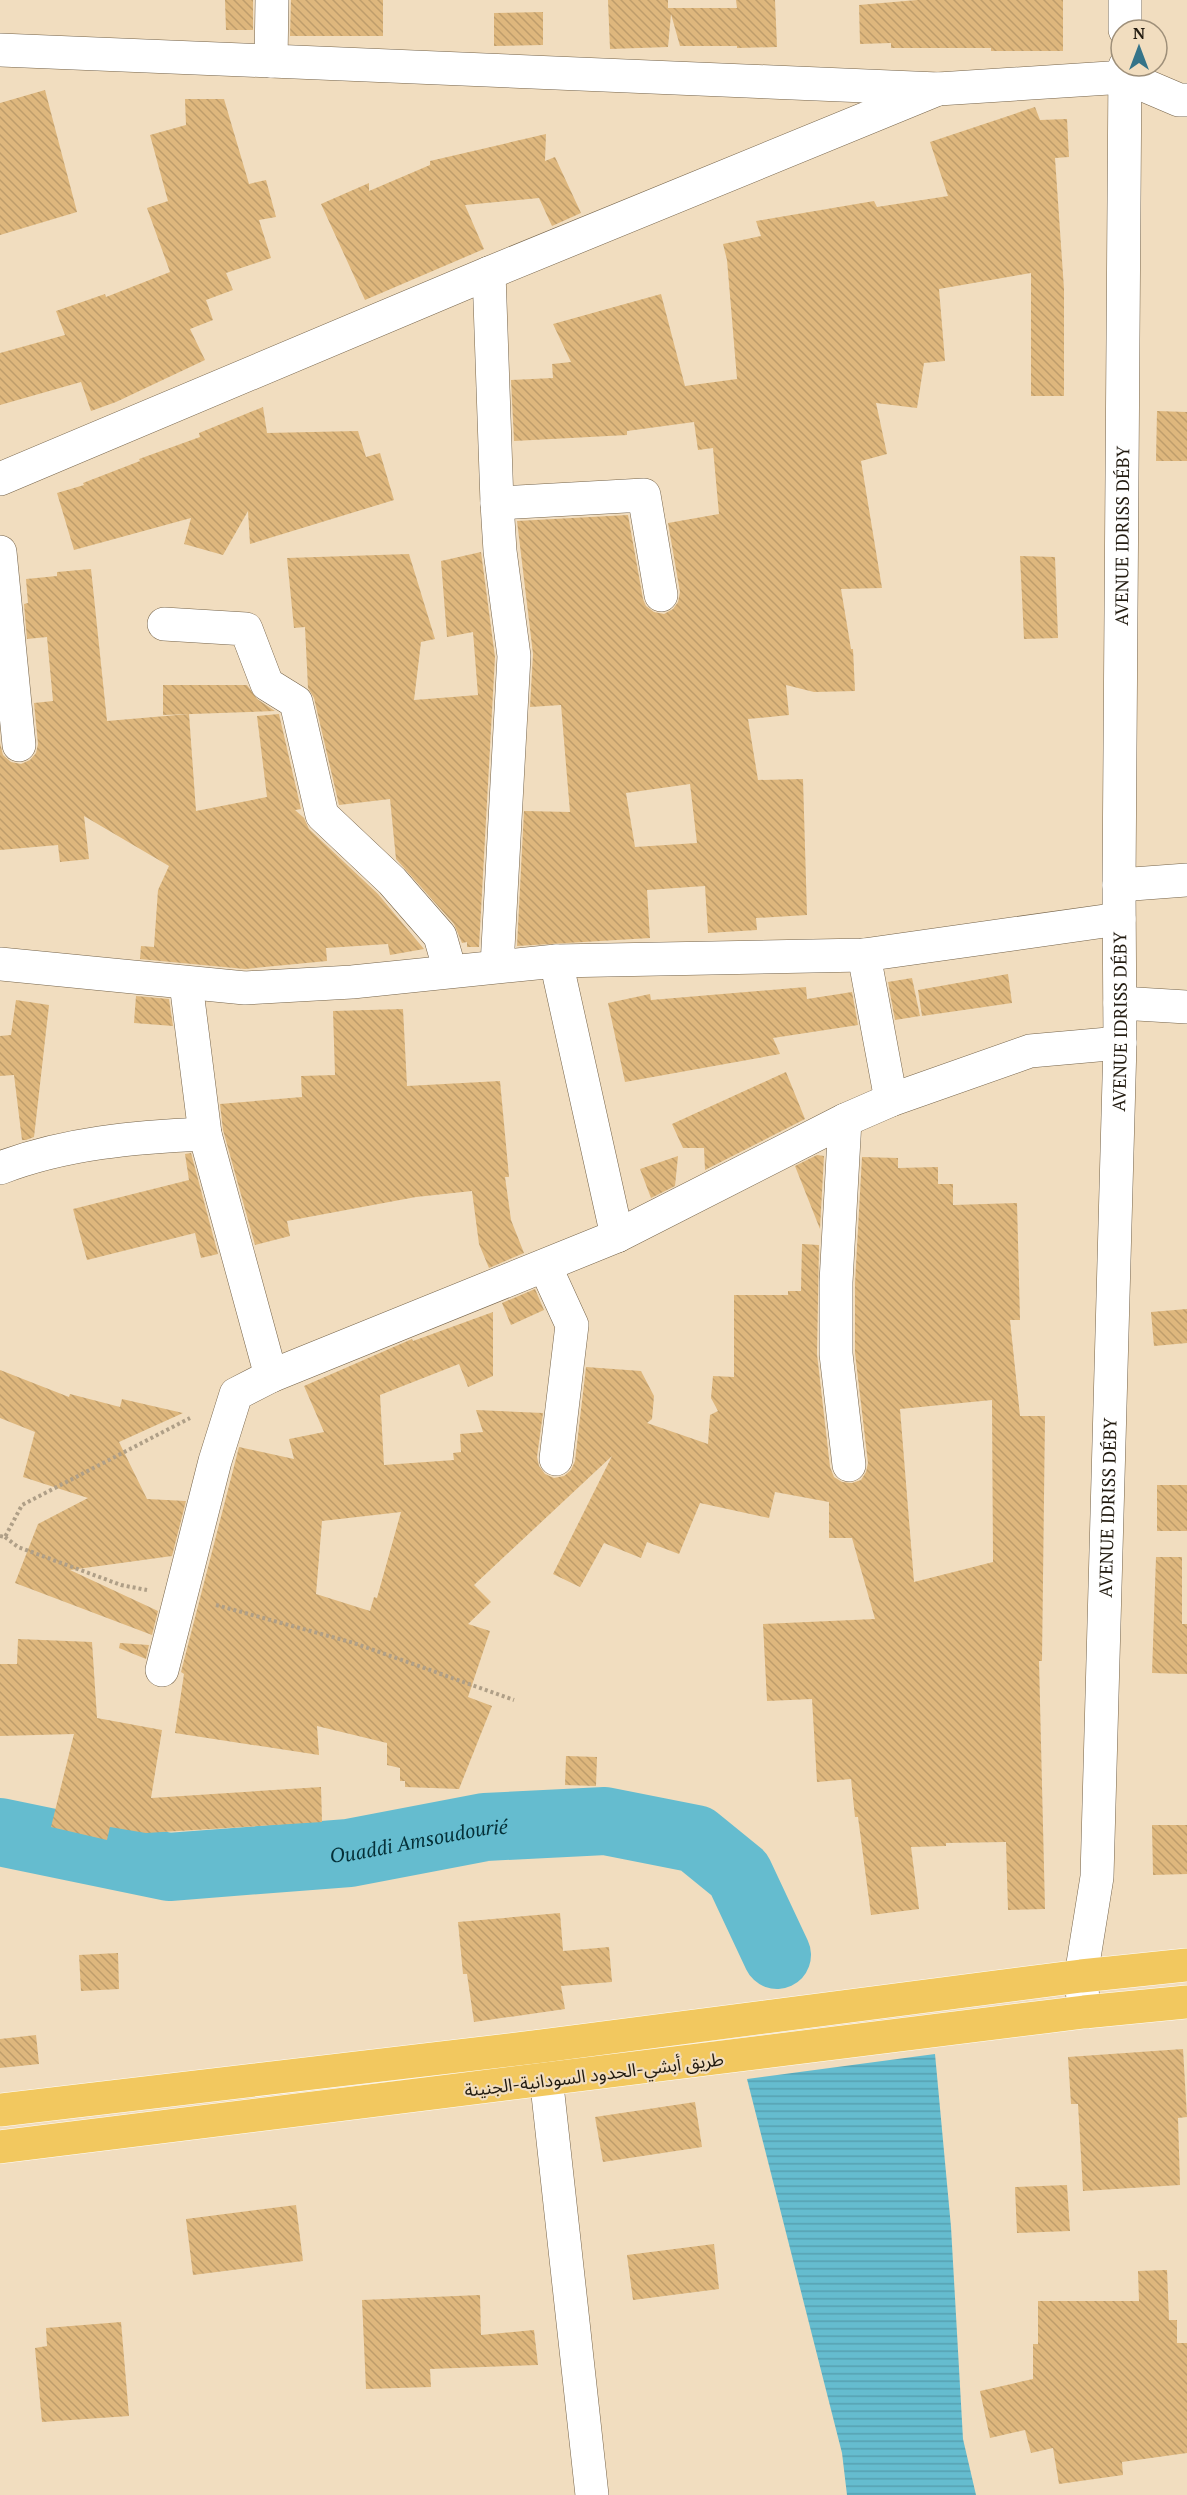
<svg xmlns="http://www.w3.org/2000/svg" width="1187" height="2495" viewBox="0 0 1187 2495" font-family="'PT Serif','Noto Sans Arabic',serif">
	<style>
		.water { fill: url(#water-rules) }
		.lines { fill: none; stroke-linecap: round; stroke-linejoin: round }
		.river { stroke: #65bccf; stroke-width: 68 }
		.building { fill: url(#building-back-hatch); fill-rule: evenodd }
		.minor-casing { stroke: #756349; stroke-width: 34 }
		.highway-casing { stroke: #fff; stroke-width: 34 }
		.path { stroke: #af9f87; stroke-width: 4; stroke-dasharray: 3 3; stroke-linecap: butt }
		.minor { stroke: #fff; stroke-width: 33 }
		.highway { stroke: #f2c85f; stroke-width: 33 }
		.labels { text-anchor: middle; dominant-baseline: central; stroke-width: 4.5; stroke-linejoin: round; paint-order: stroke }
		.street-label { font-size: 18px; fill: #221b10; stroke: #f1ddbf }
		.water-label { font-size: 20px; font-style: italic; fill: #043038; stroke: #f1ddbf }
	</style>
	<defs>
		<pattern id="water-rules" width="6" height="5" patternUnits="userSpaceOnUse" patternTransform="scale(1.5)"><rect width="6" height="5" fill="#65bccf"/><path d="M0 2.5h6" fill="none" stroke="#57a1b1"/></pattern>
		<pattern id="building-back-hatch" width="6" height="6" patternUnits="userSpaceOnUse" patternTransform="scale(1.5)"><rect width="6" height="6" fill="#deb77d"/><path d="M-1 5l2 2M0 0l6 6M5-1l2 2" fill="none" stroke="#be9d6b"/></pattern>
	</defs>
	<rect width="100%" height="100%" fill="#f1ddbf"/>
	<path class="water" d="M935,2054l16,173 12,212 13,56h-129l-5,-42 -95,-374z"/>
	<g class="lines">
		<path class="river" id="s1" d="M0,1832l169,35 180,-14 136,-26 120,-6 91,18 43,35 38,81"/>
	</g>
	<g class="building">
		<path d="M225,0h28v30h-27z"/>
		<path d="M291,0h92v36h-93z"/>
		<path d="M608,0h60v8h69l-1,-8h39l2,47 -40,1v-2h-57l-9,-32 -3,33 -58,2z"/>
		<path d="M917,0h146v51h-72v-3h-100v-5l-31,1 -1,-39z"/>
		<path d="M543,12v33l-49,1v-33z"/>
		<path d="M45,90l32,122 -77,23v-132z"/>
		<path d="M185,99h39l25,85 17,-4 10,37 -17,3 12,38 -45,15 7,17 -27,10 7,20 -23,9 15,31 -89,42 -25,9 -10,-29 -81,23v-52l65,-18 -9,-24 49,-17 1,3 64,-25 -23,-64 21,-7 -18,-66 36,-10z"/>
		<path d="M1035,107l5,13 27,-1 2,38 -14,1 9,131v107h-33v-123l-92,16 6,72 -21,2 -7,45 -41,-5 11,51 -26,7 21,127 -41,1 10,60h2l2,42 -41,1 -28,-7 3,30 -41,4 10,61 45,-1 4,136 -51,3 1,12 -49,3 -3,-47 -58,4 3,48 -133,8 7,-135 46,1 -9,-107 -31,2 3,-53 -16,-133 111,-6 15,84 3,7 8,6 10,2 9,-5 5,-7 2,-10 -12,-69 51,-9 -6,-66 -15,2 -4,-28 -67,9v4l-113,6 -3,-61 42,-2 -1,-14 19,-2 -18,-38 108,-30 24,92 52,-7 -10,-119 -4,-16 38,-8 -5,-15 118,-20 3,6 71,-11 -18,-54zM690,784l7,59 -62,4 -9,-54z"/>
		<path d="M546,134l-1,27 10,-4 26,56 -29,13 -13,-28 -74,7 19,44 -119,51 -44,-96 48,-21v8l61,-26v-4z"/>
		<path d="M263,407l4,26 91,-2 8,26 14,-4 14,47 -144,44 -2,-33 -25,44 -39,-11 7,-26 -117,32 -17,-57 27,-8 -1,-2 57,-22 -1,-2 61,-22 -1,-4z"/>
		<path d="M1157,411l30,1v49h-31z"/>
		<path d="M481,552l14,105 -16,290h-12v-5l-5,1 -8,-19 -58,-65 -6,-60 -51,6 -25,-107 -6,-10 -3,-61 -11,1 -7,-70 122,-4 26,85 -14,3 -7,58 64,-5 -5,-63 -26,5 -6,-76z"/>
		<path d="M1020,556l35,1 3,81 -34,1z"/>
		<path d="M91,569l16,152 82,-7 7,97 71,-14 -10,-81 22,-2 22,95 -6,1 9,8 5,11 69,65 46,55 -34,6 -2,-11 -62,4 1,13 -82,8 -105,-10 1,-13 13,1 4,-57 11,-24 -85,-50 5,43 -29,3 -2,-17 -58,5v-107l3,12 8,7 10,2 9,-4 6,-7 2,-9 -4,-41 19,-2 -6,-64 -20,2 -3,-35 4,-1 -2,-24 31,-3v-4z"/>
		<path d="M163,685h84l10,14 18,12 -112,4z"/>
		<path d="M1008,974l4,29 -90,13 -4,-26z"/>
		<path d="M912,978l8,38 -25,4 -7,-38z"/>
		<path d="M806,987l1,12 45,-7 6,33 -85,13 7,16 -155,28 -17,-79 42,-9 1,6z"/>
		<path d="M136,996l33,3 4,27 -39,-3z"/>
		<path d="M16,1000l33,5 -15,132 -8,3h-4l-8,-65 -14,1v-40l11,-1z"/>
		<path d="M403,1009l4,77 93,-5 9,96h-4l6,43 13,33 -35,15 -10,-24 -7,-53 -56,6 -129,24 3,15 -35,9 -32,-115 -3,-26 82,-7 -1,-21 34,-1 -2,-64z"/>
		<path d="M786,1072l19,47 -100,51 -1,-22h-21l-11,-24z"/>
		<path d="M191,1153l27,101 -17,4 -6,-25 -108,27 -14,-51 116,-29 -4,-26z"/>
		<path d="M817,1155l7,1 -4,73 -25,-63z"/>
		<path d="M678,1156l-3,30 -24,12 -11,-29z"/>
		<path d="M862,1157l36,1v10l40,-1v17h15v21l64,-2 3,117h-10l10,96h25l-3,245h-3l6,248 -37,1 -2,-68 -60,1v3l-35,1 8,62 -48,6 -13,-98h-3l-4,-38 -34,3 -5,-83 -45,2 -4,-77 112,-5 -23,-81h-23v-36l-54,-10 -6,26 -69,-15 -21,51 -32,-12 -6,16 -37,-15 -24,44 -27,-13 59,-118 -138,129 17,17 -23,22 22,7 -22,66 24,9 -33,83 -54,-2v-6h-5v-13l-13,-3v-22l-70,-17 2,29 -144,-22 9,-59 -3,-2 58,-225 55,12 -5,-20 35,-7 -20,-46 108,-47 1,2 80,-29v64l-25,11 -9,-23 -79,31 4,70 70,-5 -1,-7 8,-1 -1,-18 23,-2 -7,-22 67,3 -6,44 2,9 6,8 9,4 10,-2 7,-6 4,-9 11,-94 55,4 13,25 -2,23 -5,4 61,21 2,-29 8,-4 -7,-13 2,-22 21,1v-82h54v-4h13l1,-47 17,1 -2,109 13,113 4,10 8,5 10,1 9,-3 5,-8 2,-9 -13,-110v-70zM992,1400l1,162 -79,20 -14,-173zM401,1512l-24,86 -3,-1 -4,14 -54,-17 6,-73z"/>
		<path d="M535,1289l9,21 -33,15 -9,-22z"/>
		<path d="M1187,1309v34l-33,3 -3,-34z"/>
		<path d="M0,1370l69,27 1,-3 50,13 2,-8 61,14 -64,29 28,57 39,2 -14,55 -102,14 88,41 -6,24 -137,-52 23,-59 50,-26 -65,-21 12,-45 -35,-14z"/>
		<rect x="1157" y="1485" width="30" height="46"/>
		<path d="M1156,1557h26v67h5v50l-35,-1z"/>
		<path d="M18,1639l74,3 5,76 65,12 -11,68 170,-11 1,35 -176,11 -36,-6 -3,13 -56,-13 23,-93 -74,2v-72h17z"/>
		<path d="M120,1643l29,2 -3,14 -27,-11z"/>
		<path d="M566,1756l31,1 -1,29 -31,-1z"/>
		<path d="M1152,1825h35v49l-34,1z"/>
		<path d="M560,1913l3,38 46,-4 3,35 -51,4 4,23 -91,13 -7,-48h-4l-5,-52z"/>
		<path d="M118,1953l1,36 -38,2 -2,-36z"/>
		<path d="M36,2035l3,29 -39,4v-29z"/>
		<path d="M1183,2049l4,68 -9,1 2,67 -97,6 -5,-87h-7l-3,-47z"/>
		<path d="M695,2102l7,45 -99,15 -8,-45z"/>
		<path d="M1067,2185l3,46 -53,2 -2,-46z"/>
		<path d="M296,2205l7,56 -110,14 -7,-56z"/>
		<path d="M714,2244l5,45 -86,11 -6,-45z"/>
		<path d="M1167,2270l2,50h8v23h10v110l-65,9 1,13 -64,9 -6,-36 -22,5 -6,-23 -35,8 -10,-47 53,-12v-35h5v-43h101l-1,-30z"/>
		<path d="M480,2295l1,40 53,-5 4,35 -108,4 1,18 -65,2 -4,-89z"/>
		<path d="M121,2322l8,94 -87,6 -7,-74 12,-2 -1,-18z"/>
	</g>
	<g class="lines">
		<defs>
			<g id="minor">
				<path d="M272,0l-1,61 667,28 187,-12 54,23h8"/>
				<path d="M1125,30v-30"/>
				<path d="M0,50l271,11"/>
				<path d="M489,273l8,230 3,48 14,105 -17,310"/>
				<path d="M0,479l489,-206 449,-184"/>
				<path d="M497,503l147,-8 17,100"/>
				<path d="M0,552l19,193"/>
				<path d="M164,624l82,5 21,55 29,18 26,113 70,66 48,55 10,35"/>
				<path d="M1119,885l68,-5"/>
				<path d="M864,955l27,145"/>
				<path d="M556,961l61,275"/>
				<path d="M0,964l245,24 107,-6 204,-21 308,-6 255,-36"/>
				<path d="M186,983l19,151 66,242"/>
				<path d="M1120,1003l67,4"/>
				<path d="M845,1120l-9,162v72l13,111"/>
				<path d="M0,1168c65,-25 135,-31 205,-34"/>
				<path d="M545,1266l27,59 -16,134"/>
				<path d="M162,1670l53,-209 21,-67 35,-18 346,-140 228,-116 46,-20 139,-49 90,-8"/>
				<path id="s2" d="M1084,2012l-3,-36 16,-99 23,-834 -1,-158 6,-819"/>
				<path d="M543,2049l49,446"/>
			</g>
			<g id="highway">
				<path d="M0,2110l542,-64 539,-70 106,-11"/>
				<path d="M0,2147l1084,-135 103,-10"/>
			</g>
		</defs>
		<use href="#minor" class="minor-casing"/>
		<use href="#highway" class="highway-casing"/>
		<g class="path">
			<path d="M0,1536l5,1 17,-32 168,-87"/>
			<path d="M5,1537l13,10 103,38 26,5"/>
			<path d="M216,1605l138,38 160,57"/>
		</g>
		<use href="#minor" class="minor"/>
		<use href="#highway" class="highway"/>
	</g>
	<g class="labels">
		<g class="street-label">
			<text stroke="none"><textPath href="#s2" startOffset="1478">AVENUE IDRISS DÉBY</textPath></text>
			<text stroke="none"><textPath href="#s2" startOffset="992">AVENUE IDRISS DÉBY</textPath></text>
			<text stroke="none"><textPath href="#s2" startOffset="506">AVENUE IDRISS DÉBY</textPath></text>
			<text transform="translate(594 2074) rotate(-7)">طريق أبشي-الحدود السودانية-الجنينة</text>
		</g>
		<g class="water-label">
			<text stroke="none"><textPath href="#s1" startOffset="424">Ouaddi Amsoudourié</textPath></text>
		</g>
	</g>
	<g transform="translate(1139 48)"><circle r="28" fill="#f1ddbf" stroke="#9e8f79" stroke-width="1.5"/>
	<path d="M0-4.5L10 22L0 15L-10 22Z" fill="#357489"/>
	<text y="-9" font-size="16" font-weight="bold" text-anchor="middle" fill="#221b10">N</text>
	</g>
</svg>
